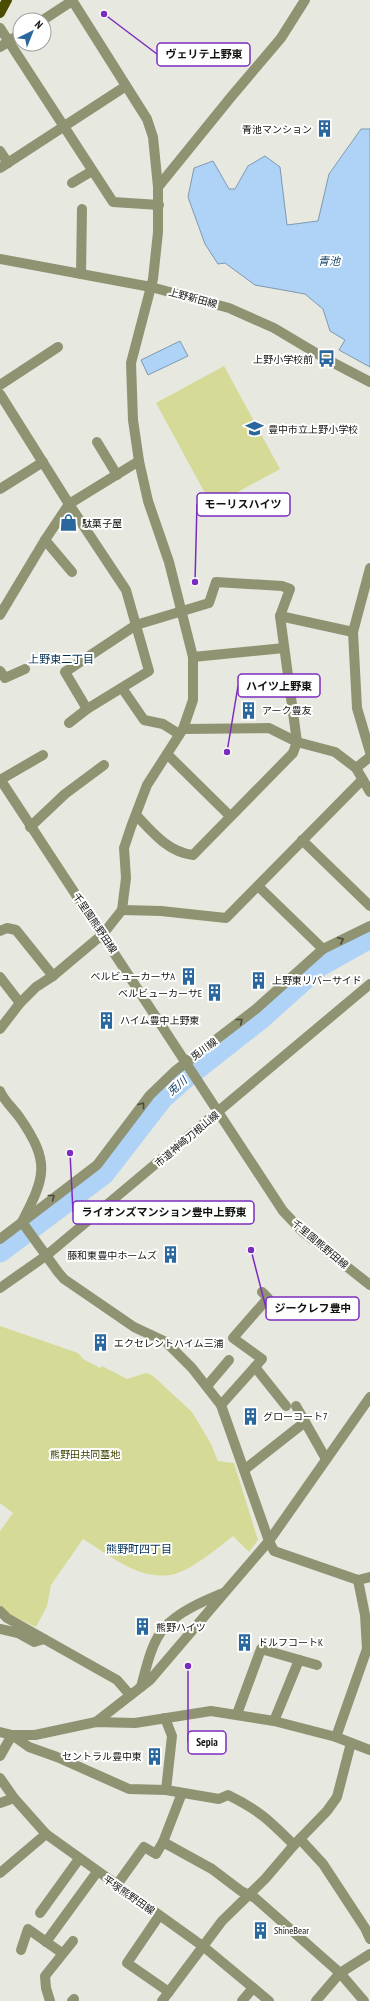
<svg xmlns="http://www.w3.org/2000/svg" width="370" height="2001" viewBox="0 0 370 2001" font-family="'PT Sans Narrow','Noto Sans JP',sans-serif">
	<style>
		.green { fill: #d5db96 }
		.water { fill: #aed3f7; stroke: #7f99b1 }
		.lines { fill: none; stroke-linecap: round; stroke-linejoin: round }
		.river { stroke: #aed3f7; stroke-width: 21 }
		.minor { stroke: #909372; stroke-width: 10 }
		.major { stroke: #4b4e01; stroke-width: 10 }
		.oneway { stroke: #4b4c3c }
		.labels { text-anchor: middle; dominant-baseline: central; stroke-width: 4; stroke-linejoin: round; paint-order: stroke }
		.poi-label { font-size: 10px; fill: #12120f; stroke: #fff; text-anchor: start }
		.street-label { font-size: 10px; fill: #12120f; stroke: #fff }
		.park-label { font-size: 10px; fill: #404300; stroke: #fff }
		.water-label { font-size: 11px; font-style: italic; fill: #17436a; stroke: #fff }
		.neighbourhood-label { font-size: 11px; fill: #023155; stroke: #fff }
		.leader { fill: none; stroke: #7b2cbf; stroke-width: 1.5 }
		.callout-dot { fill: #7b2cbf; stroke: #fff; stroke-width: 1.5 }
		.callout { fill: #fff; stroke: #7b2cbf; stroke-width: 1.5 }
		.callout-label { font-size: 11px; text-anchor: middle; font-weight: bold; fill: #12120f }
	</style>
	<rect width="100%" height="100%" fill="#e7e8df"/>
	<g class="green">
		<path d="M224,366l56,103 -68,37 -56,-103z"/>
		<path d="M0,1326l78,27 5,6 17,9 2,-2 25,13 19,-6 6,2 40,37 19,32 7,17 16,2 24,77 -9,12 -16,-16c-14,11 -37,30 -53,36 -35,14 -69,-16 -97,-33l-32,46 -4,21 -11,21 -26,-12 -10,-10v-74l13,-18 -13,-10z"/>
	</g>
	<g class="water">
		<path d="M361,129h9v238l-31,-17 6,-10 -15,-9 -7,-22 -18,-15 -50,-9 -30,-22 -7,1 -13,-20 -17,-47 6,-29 19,-7 16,28h6l13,-23 17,-10 15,11 7,58 31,-4 11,-47z"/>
		<path d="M180,341l8,15 -40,19 -7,-15z"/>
	</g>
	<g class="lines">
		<path class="river" d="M0,1252l104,-78 58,-75 20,-18 80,-63 58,-52 50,-28"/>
		<g class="minor">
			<path d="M43,20l29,-19"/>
			<path d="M0,28l113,174 46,3"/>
			<path d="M0,47l20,-13"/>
			<path d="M0,151l8,12"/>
			<path d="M0,168l126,-82"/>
			<path d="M72,183l20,-12"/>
			<path d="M158,187l73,-90 50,-59 24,-38"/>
			<path d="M0,259l151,28 78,21 45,20 52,31 44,23"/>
			<path d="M81,274l1,-65"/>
			<path d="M0,385l58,-38"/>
			<path d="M0,394l69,110 57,86 23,81 -62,38 -18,14"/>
			<path d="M97,442l20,33"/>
			<path d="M0,489l43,-27"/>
			<path d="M45,540l27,32"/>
			<path d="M370,568l-17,64 4,76 13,44"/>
			<path d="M0,615l45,-75 24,-36 70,-43"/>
			<path d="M280,616l73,16"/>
			<path d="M193,657l91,-9"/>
			<path d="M0,671l5,7 20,-9"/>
			<path d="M122,688l22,32 19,4 16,10"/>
			<path d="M87,709l-22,-37 71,-47 73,-22 7,-21 66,4 8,3 -10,27 17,126 -4,11 -100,102c-25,-3 -41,-23 -57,-40"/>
			<path d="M183,729l86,-1 28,14 38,10 21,16 14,24"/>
			<path d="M167,754l63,62"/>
			<path d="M356,768l14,-11"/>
			<path d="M0,779l283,432 19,20 68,54"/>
			<path d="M0,780l43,-25"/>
			<path d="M30,827l35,-33 39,-29"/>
			<path d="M302,840l68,66"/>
			<path d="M258,886l65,63"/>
			<path d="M122,910l39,1 65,7 136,-138"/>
			<path d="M0,931l7,-3 9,2 37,46"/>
			<path d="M0,977l20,26"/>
			<path d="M0,1029l20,-26 16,-16 17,-11 50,-42 19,-24 4,-32 -2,-30 7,-21 16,-42 36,-56 10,-29v-43l-24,-95 -21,-61 -9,-40 -6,-41 -2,-57 22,-84 5,-47v-45l-5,-50 -6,-18 -75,-119"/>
			<path d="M0,1091c4,10 13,17 20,27 31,45 25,59 2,104l36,50 6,7 70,48 32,15 26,26 29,37 48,136 5,10 84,29 12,-3"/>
			<path d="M0,1239l97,-74 53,-70 25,-24 81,-62 67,-60 47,-23"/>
			<path d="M0,1288l47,-33 323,-271"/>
			<path d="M255,1367l31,39"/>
			<path d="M207,1386l22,-26"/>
			<path d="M221,1405l41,-46 -29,-21 35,-40 -6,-6"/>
			<path d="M296,1406l30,53"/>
			<path d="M244,1470l61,-48"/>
			<path d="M0,1611l7,7 110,62 13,15"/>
			<path d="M0,1629l18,4 16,9 10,-3"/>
			<path d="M141,1687c5,-18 10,-45 24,-60 14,-16 39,-26 58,-34"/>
			<path d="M237,1714l24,-65 56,16"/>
			<path d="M165,1718l7,18 -6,54"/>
			<path d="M274,1721l25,-61"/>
			<path d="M96,1722l54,-42 76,-89 43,-50 101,-144"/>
			<path d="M0,1732l12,3h23l61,-13 39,1 76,-12 63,10 62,16 34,13"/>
			<path d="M336,1737l31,-88 -2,-34 -7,-35"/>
			<path d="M0,1756l12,-21 17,12 28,10 72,32 37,1 53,9 9,-4c31,15 42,26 66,50"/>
			<path d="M0,1778l14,20 32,36 158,113 65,54"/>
			<path d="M0,1803l14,-5"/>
			<path d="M300,1839l23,25 42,64 5,11"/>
			<path d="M163,1842l49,27 29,22 14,7 85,75 24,28"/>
			<path d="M0,1873l46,-39"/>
			<path d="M116,1886l28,-39 12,7 7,-12 19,-49"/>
			<path d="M40,1913l39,-54"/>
			<path d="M159,1916l-32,47 42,29"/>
			<path d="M46,1942l51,-70"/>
			<path d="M21,1950l7,-21 34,24"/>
			<path d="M50,2001l-4,-13 -1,-12 28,-35"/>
			<path d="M72,2001l2,-2"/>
			<path d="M162,2001l60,-80 43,-42 29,-34 33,-34 10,-14 14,-54"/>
			<path d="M242,2001l11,-13"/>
			<path d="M316,2001l24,-28 30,-19"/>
		</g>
		<path class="major" d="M0,13l7,-13"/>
	</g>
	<defs><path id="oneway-chevron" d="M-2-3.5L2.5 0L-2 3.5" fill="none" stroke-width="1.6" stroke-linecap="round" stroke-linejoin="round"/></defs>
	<g class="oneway">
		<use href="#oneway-chevron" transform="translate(341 940) rotate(-25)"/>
		<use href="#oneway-chevron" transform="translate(240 1021) rotate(-38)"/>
		<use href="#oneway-chevron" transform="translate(142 1105) rotate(-53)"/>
		<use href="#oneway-chevron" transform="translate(52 1197) rotate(-38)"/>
	</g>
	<defs>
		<symbol id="building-bare" viewBox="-9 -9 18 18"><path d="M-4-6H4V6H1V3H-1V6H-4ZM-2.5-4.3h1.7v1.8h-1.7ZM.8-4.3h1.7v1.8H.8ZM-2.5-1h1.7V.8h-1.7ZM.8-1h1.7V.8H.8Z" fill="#29679e" stroke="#fff" stroke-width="2.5" paint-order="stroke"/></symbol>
		<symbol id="bus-bare" viewBox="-9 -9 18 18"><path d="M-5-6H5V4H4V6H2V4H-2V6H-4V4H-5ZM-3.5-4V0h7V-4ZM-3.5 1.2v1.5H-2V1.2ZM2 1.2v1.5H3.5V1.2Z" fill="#29679e" stroke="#fff" stroke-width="2.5" paint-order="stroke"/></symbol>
		<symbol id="school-bare" viewBox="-9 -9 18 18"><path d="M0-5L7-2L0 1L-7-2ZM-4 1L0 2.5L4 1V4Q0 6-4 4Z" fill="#29679e" stroke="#fff" stroke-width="2.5" paint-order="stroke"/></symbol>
		<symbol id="shop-bare" viewBox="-9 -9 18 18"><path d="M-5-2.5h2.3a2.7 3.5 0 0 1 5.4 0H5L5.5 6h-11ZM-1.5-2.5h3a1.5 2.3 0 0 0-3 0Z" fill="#29679e" stroke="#fff" stroke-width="2.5" paint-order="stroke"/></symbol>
	</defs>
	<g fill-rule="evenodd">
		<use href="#building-bare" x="312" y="116" width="25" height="25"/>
		<use href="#bus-bare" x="314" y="346" width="25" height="25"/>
		<use href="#school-bare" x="242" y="416" width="25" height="25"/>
		<use href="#shop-bare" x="56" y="510" width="25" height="25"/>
		<use href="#building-bare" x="236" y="698" width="25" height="25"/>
		<use href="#building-bare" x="176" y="964" width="25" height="25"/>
		<use href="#building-bare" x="246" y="968" width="25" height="25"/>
		<use href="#building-bare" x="202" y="980" width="25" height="25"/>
		<use href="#building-bare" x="94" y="1008" width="25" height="25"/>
		<use href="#building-bare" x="158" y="1242" width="25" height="25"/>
		<use href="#building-bare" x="88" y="1330" width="25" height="25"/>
		<use href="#building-bare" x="238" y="1404" width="25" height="25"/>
		<use href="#building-bare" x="130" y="1614" width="25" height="25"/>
		<use href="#building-bare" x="232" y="1630" width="25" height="25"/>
		<use href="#building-bare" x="142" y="1744" width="25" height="25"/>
		<use href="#building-bare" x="248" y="1918" width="25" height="25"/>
	</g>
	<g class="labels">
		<g class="poi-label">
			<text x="312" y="129" text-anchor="end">青池マンション</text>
			<text x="313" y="359" text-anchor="end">上野小学校前</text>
			<text x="268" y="429">豊中市立上野小学校</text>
			<text x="82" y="523">駄菓子屋</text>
			<text x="262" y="710">アーク豊友</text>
			<text x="175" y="976" text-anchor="end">ベルビューカーサA</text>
			<text x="272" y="980">上野東リバーサイド</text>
			<text x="202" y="993" text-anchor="end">ベルビューカーサE</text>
			<text x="120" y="1020">ハイム豊中上野東</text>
			<text x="157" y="1255" text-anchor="end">藤和東豊中ホームズ</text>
			<text x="114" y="1343">エクセレントハイム三浦</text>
			<text x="263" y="1416">グローコート7</text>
			<text x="156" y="1627">熊野ハイツ</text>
			<text x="258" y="1642">ドルフコートK</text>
			<text x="142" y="1756" text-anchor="end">セントラル豊中東</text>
			<text x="274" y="1930">ShineBear</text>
		</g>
		<g class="street-label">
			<text transform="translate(193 298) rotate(15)">上野新田線</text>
			<text transform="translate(95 923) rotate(56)">千里園熊野田線</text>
			<text transform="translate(204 1049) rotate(-36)">兎川線</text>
			<text transform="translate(187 1139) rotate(-40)">市道神崎刀根山線</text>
			<text transform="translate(320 1244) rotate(40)">千里園熊野田線</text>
			<text transform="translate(129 1895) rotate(35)">平塚熊野田線</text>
		</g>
		<g class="park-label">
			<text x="85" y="1454">熊野田共同墓地</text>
		</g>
		<g class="water-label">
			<text x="329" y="261">青池</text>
			<text transform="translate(177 1086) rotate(-41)">兎川</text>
		</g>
		<g class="neighbourhood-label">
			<text x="61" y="659">上野東二丁目</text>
			<text x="139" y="1549">熊野町四丁目</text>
		</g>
	</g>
	<path class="leader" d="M104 14L157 54M195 582L197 504M227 752L238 686M70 1153L73 1212M251 1250L266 1308M188 1666L188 1742"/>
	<g class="callout-dot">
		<circle cx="104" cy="14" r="4"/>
		<circle cx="195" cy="582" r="4"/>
		<circle cx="227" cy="752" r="4"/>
		<circle cx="70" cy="1153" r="4"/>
		<circle cx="251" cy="1250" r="4"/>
		<circle cx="188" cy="1666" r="4"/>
	</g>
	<g class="callout">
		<rect x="157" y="43" width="93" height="23" rx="4"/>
		<rect x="197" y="493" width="93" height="23" rx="4"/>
		<rect x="238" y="674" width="82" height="23" rx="4"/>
		<rect x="73" y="1201" width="181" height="23" rx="4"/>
		<rect x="266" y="1297" width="93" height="23" rx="4"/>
		<rect x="188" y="1731" width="38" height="23" rx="4"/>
	</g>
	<g class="callout-label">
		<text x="204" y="58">ヴェリテ上野東</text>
		<text x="243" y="508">モーリスハイツ</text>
		<text x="279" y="690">ハイツ上野東</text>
		<text x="164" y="1216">ライオンズマンション豊中上野東</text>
		<text x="313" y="1312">ジークレフ豊中</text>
		<text x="207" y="1746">Sepia</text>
	</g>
	<g transform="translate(32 32) rotate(43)"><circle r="19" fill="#ffffff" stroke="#a0a09f"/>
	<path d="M0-3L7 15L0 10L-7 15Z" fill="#29679e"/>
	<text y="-6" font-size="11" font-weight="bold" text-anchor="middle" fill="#12120f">N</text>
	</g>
</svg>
